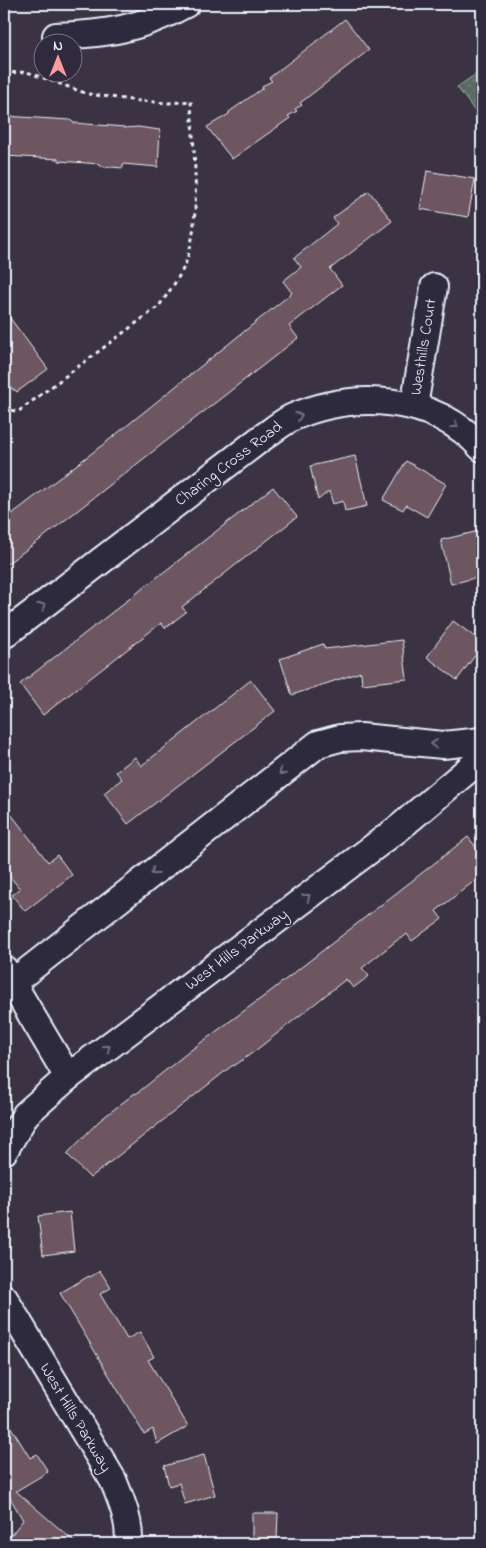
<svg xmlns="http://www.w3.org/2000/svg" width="486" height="1548" viewBox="0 0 486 1548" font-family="'Indie Flower',sans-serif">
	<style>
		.grass { fill: url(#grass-dots); stroke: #a1aead }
		.building { fill: #6d565e; stroke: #e8f1f8 }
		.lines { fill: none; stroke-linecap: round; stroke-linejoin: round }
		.minor-casing { stroke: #e8f1f8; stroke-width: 30 }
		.path { stroke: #e8f1f8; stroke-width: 3; stroke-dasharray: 4 4; stroke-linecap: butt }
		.minor { stroke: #2f2a3d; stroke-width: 26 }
		.oneway { stroke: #70707e }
		.labels { text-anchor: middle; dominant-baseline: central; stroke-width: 4; stroke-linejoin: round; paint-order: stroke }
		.street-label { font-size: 16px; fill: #e8f1f8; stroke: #2f2a3d }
	</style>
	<defs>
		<pattern id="grass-dots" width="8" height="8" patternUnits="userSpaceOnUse" patternTransform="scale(1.25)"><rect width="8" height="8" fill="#5a6b62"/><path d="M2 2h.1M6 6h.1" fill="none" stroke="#728179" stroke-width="1.8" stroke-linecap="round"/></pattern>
	</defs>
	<rect width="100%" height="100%" fill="#3b3344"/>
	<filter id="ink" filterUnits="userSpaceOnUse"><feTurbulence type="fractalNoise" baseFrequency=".02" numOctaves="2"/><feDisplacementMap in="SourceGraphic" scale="10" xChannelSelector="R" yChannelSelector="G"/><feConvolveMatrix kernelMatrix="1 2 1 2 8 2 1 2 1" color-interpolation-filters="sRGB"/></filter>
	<g filter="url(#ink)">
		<path class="grass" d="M482,70v51l-25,-34z"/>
		<g class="building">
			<path d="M345,19l24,31 -69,53 2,2 -7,4 2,2 -9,5 2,2 -58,41 -25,-32 22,-13v-2l34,-24 -1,-2 10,-5 -3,-3z"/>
			<path d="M4,116l66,4 4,3 50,4v1l14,-1 22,3 -2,37 -35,-3v4l-23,-2v-2l-41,-3v-2l-55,-3z"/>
			<path d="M427,171l48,8 -7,38 -48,-8z"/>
			<path d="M369,191l23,30 -62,48 12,16 -53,41 9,12 -257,201 -37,27v-46l105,-80 183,-147 -9,-12 18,-14 -7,-9 43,-34 -4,-6z"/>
			<path d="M4,310l44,59 -31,23 -2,-2h-2l-9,-14z"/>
			<path d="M355,456l12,50 -22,5 -2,-10 -10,3 -4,-13 -11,9 -8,-34z"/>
			<path d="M406,461l40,23 -19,33 -21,-12 -3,5 -20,-10z"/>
			<path d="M273,487l24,30 -115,90 4,5 -21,16 -4,-5 -118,92 -23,-31z"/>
			<path d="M479,531l3,16v29l-31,8 -10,-44z"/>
			<path d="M453,621l29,21v4l-25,34 -30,-23z"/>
			<path d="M402,640l5,39 -45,5 -1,-12 -69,23 -12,-36 43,-15 2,5z"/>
			<path d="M251,680l24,31 -147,113 -24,-31 18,-14 -6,-7 19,-15 6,9z"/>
			<path d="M4,805l44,57 9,-7 15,20 -47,36 -13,-16 8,-6 -16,-20z"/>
			<path d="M468,837l14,18v20l-46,36 6,8 -18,13 -12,9 -5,-7 -6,5 -1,-1 -38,30 7,8 -16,12 -7,-9 -91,72 -21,15 -1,-1 -143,113 -23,-24 32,-33 36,-28 1,1 55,-44 76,-56z"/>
			<path d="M70,1212l4,39 -31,4 -5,-39z"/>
			<path d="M100,1271l11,17 -11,6 27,45 13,-7 14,25 -6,3 40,66 -31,18 -4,-15 -9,5 -84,-141 29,-17 1,1z"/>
			<path d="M4,1416l26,42 7,-4 11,18 -32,19 61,53h-73l19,-24 -14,-24 -5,3z"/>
			<path d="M204,1455l11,40 -30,9 -6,-21 -10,3 -5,-20z"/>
			<path d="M252,1513h26l-1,26h-25z"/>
		</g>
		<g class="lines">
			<defs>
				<g id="minor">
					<path d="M56,36c50,-2 85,-7 130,-32"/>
					<path d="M414,406l20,-119"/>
					<path d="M4,635l255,-195c10,-7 21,-16 32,-22 63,-28 143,-23 191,30"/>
					<path d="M4,969l64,108"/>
					<path d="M12,983l306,-239 22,-6 21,-1 82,8 39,-4"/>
					<path d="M4,1151l22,-37 42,-37 331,-249 83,-70"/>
					<path d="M4,1298l109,182c9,22 17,41 16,64"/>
				</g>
			</defs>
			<use href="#minor" class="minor-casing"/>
			<path class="path" d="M4,73l23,-1 61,22 51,7 30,2 22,-2c2,48 12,122 -7,166 -7,14 -16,26 -25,39l-140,105 -15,-1"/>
			<use href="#minor" class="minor"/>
		</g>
		<defs><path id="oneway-chevron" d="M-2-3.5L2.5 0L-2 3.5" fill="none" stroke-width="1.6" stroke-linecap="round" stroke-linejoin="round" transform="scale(1.25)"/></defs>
		<g class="oneway">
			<use href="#oneway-chevron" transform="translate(299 416) rotate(-19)"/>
			<use href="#oneway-chevron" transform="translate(455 425) rotate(34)"/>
			<use href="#oneway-chevron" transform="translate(42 606) rotate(-38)"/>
			<use href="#oneway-chevron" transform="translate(434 744) rotate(-173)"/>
			<use href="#oneway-chevron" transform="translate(282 772) rotate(142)"/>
			<use href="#oneway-chevron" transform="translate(154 872) rotate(142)"/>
			<use href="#oneway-chevron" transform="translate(307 897) rotate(-37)"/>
			<use href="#oneway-chevron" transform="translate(107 1048) rotate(-37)"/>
		</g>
	</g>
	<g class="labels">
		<g class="street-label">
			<text transform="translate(424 347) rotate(-81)">Westhills Court</text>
			<text transform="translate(229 464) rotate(-37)">Charing Cross Road</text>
			<text transform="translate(237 950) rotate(-37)">West Hills Parkway</text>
			<text transform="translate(75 1418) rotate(59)">West Hills Parkway</text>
		</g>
	</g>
	<rect width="486" height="1548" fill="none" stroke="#2f2a3d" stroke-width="20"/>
	<rect x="10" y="10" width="466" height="1528" fill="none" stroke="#e8f1f8" stroke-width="2" filter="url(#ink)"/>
	<g transform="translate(58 58)"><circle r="24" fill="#2f2a3d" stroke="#797a88"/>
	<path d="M0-4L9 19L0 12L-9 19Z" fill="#ff9aa2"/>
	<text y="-8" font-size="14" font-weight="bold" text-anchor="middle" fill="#e8f1f8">N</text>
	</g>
</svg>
